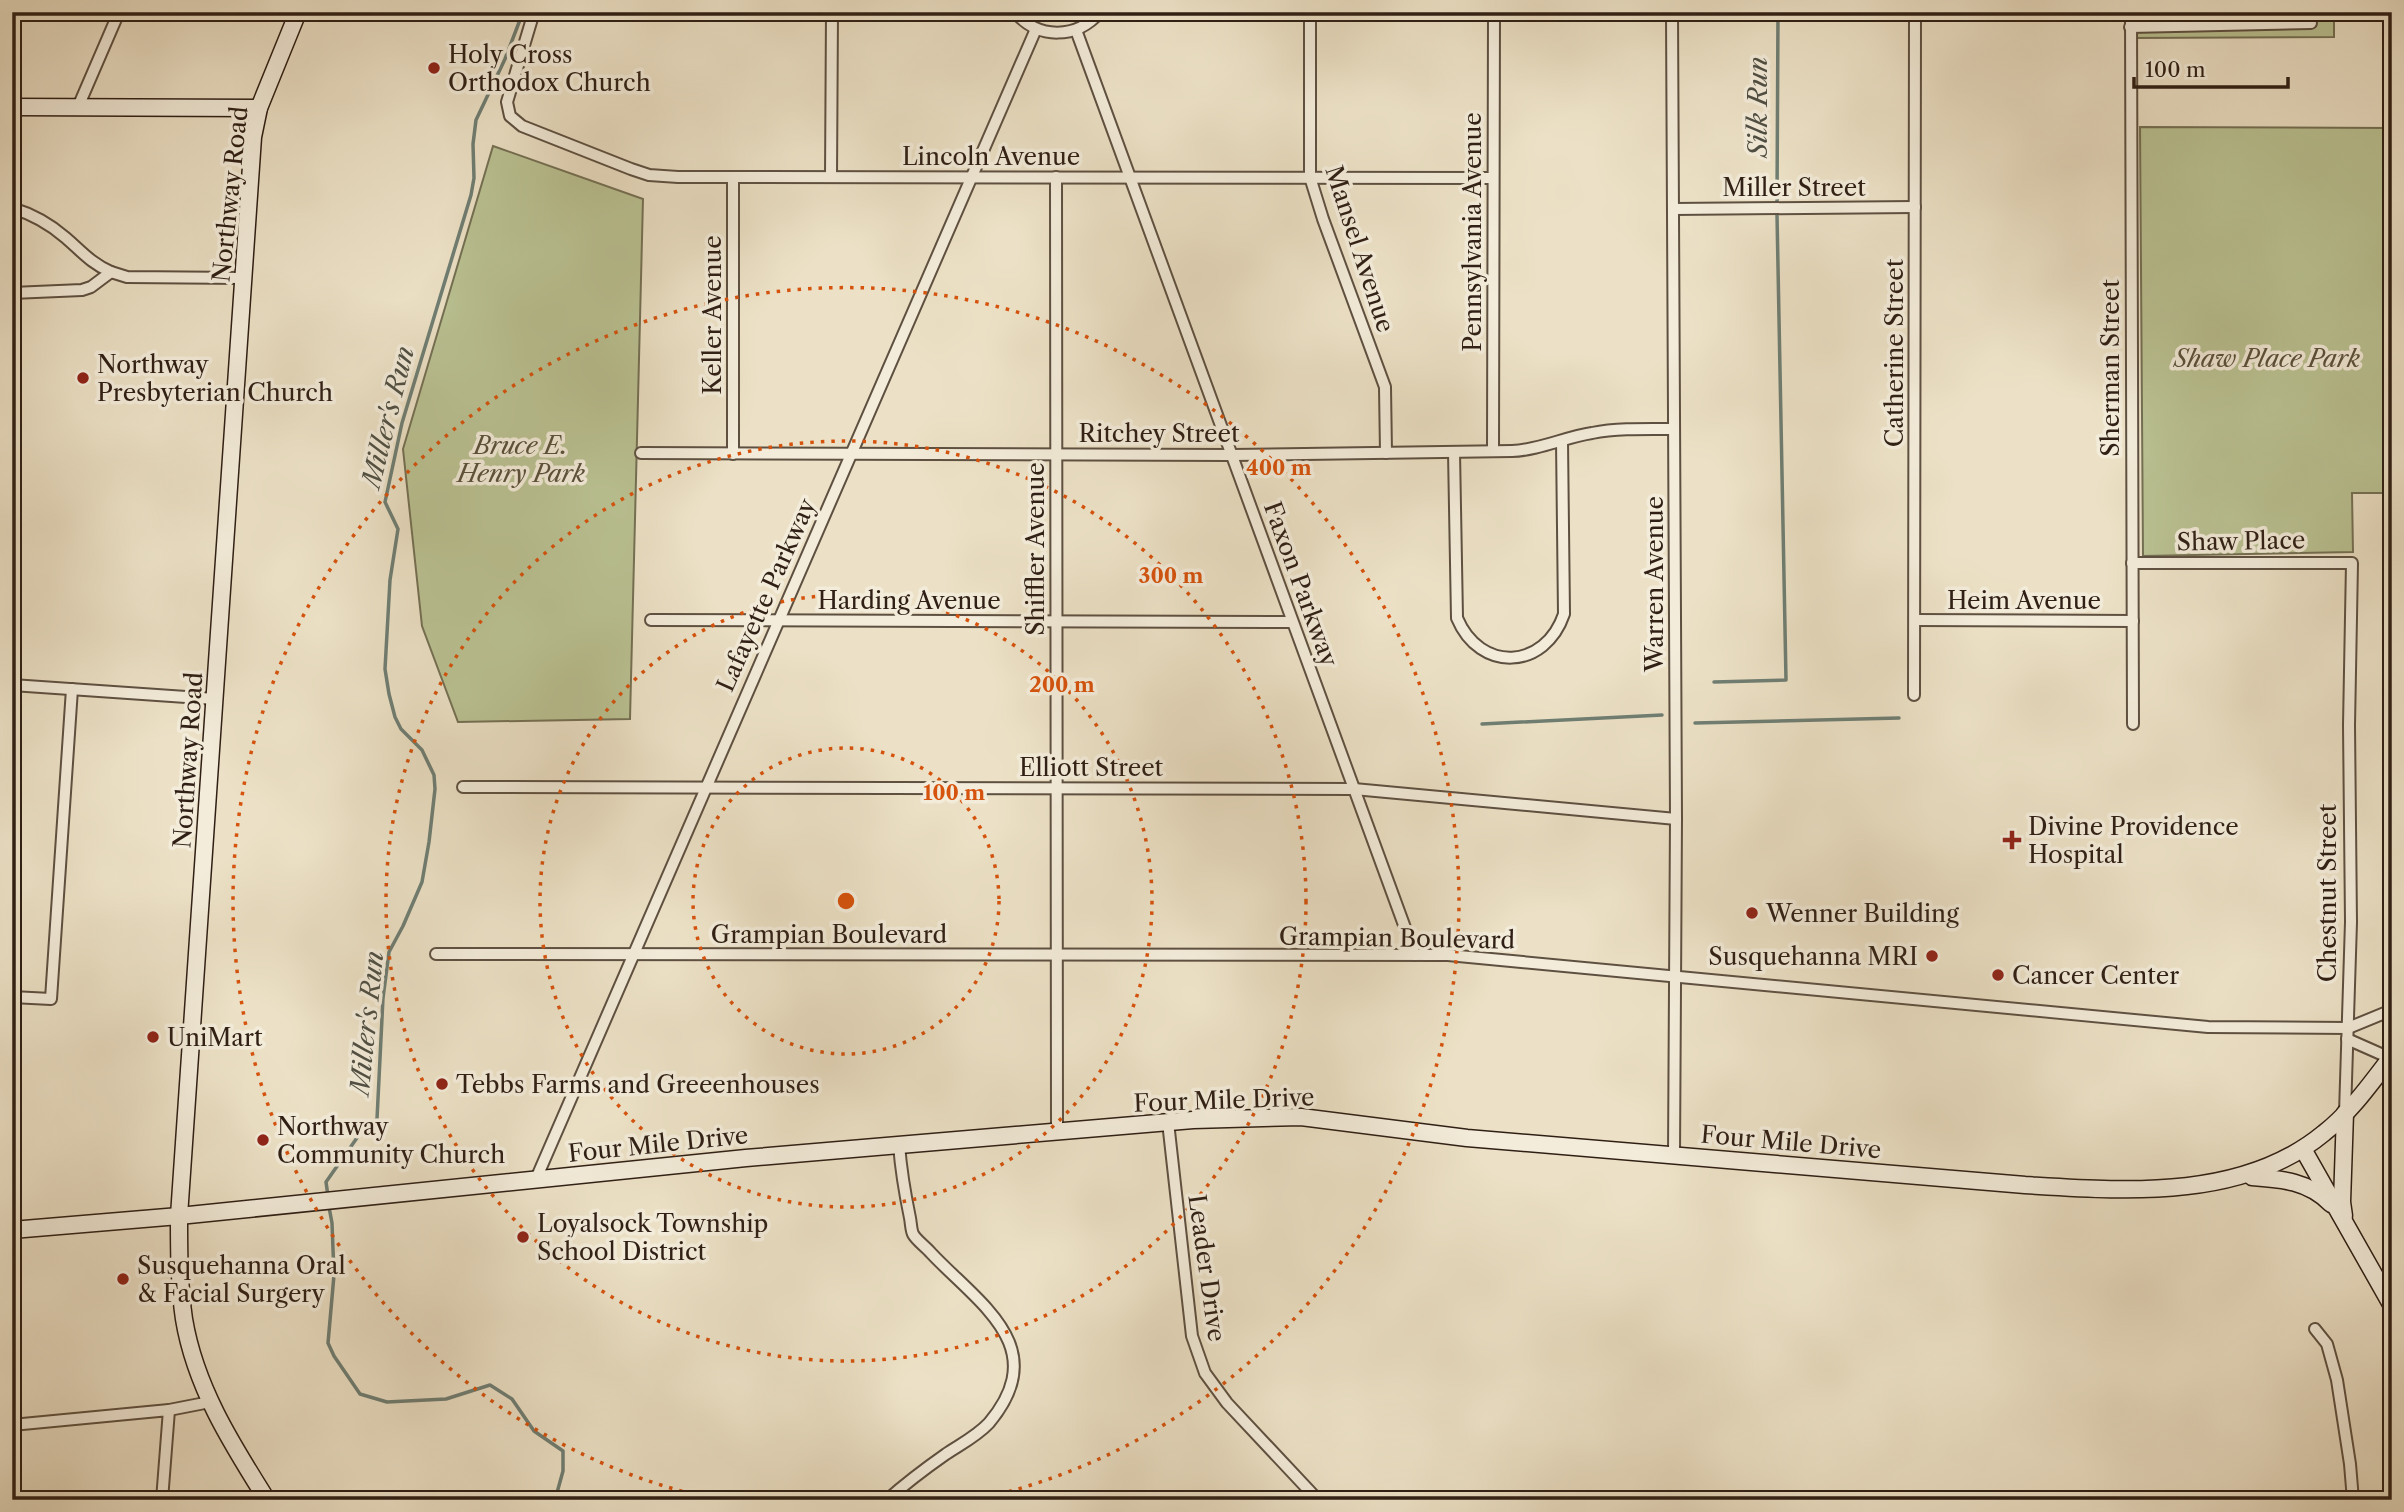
<svg xmlns="http://www.w3.org/2000/svg" width="2404" height="1512" viewBox="0 0 2404 1512" font-family="'Libre Caslon Text',serif">
	<style>
		.green { fill: #bac293; stroke: #747054; stroke-width: 2 }
		.lines { fill: none; stroke-linecap: round; stroke-linejoin: round }
		.stream { stroke: #6f7e73; stroke-width: 3.5 }
		.street-casing { stroke: #5e5041; stroke-width: 14 }
		.secondary-casing { stroke: #2f1f15; stroke-width: 19 }
		.street { stroke: #f3ecda; stroke-width: 10 }
		.secondary { stroke: #f3ecda; stroke-width: 16 }
		.ring { fill: none; stroke: #d6530d; stroke-width: 3.5; stroke-dasharray: 3.5 7 }
		.poi-dot { fill: #8f2418; stroke: #f3ecda; stroke-width: 2.5 }
		.labels { text-anchor: middle; dominant-baseline: central; stroke-width: 7; stroke-linejoin: round; paint-order: stroke }
		.poi-label { font-size: 24px; fill: #2f1f15; stroke: #f3ecda; text-anchor: start }
		.street-label { font-size: 24px; fill: #2f1f15; stroke: #f3ecda }
		.park-label { font-size: 24px; font-style: italic; fill: #59503b; stroke: #f3ecda }
		.water-label { font-size: 26px; font-style: italic; fill: #4f4f44; stroke: #f3ecda }
		.centre { fill: #d6530d; stroke: #f3ecda; stroke-width: 3.5 }
		.ring-label { font-size: 21px; text-anchor: middle; font-weight: bold; fill: #d6530d; stroke: #f3ecda; stroke-width: 7; stroke-linejoin: round; paint-order: stroke }
	</style>
	<rect width="100%" height="100%" fill="#ece1c6"/>
	<filter id="stains"><feTurbulence type="fractalNoise" baseFrequency=".00286" numOctaves="4"/><feColorMatrix values="0 0 0 0 .2 0 0 0 0 .09 0 0 0 0 .02 0 0 0 .5 -.17"/></filter>
	<radialGradient id="worn" r=".72"><stop offset=".6" stop-color="#630" stop-opacity="0"/><stop offset="1" stop-color="#630" stop-opacity=".3"/></radialGradient>
	<g class="green">
		<path d="M2133,12h201v25l-201,1z"/>
		<path d="M2140,127l252,1v365h-40l1,59 -210,4z"/>
		<path d="M493,146l150,53 -13,520 -172,3 -36,-96 -19,-177z"/>
	</g>
	<g class="lines">
		<g class="stream">
			<path d="M1777,201l1,-189"/>
			<path d="M1714,682l72,-2 -9,-465"/>
			<path d="M1695,723l204,-5"/>
			<path d="M1482,724l180,-9"/>
			<path d="M328,1196l-2,-14 33,-47 18,-16 6,-121 6,-46 14,-26 19,-44 7,-40 6,-53 -1,-14 -12,-25 -21,-21 -6,-12 -6,-23 -4,-25 5,-89 8,-51 -13,-27 17,-79 69,-228 3,-17 -1,-34 3,-24 29,-61 18,-47"/>
			<path d="M329,1207l3,16 2,52 -6,68 6,13 26,38 27,8 59,-3 44,-14 22,14 22,32 29,20v20l-8,29"/>
		</g>
		<defs>
			<g id="street">
				<path d="M534,12l-27,90 3,14 12,10 109,43 18,6 29,2 815,1"/>
				<path d="M1015,12c23,28 62,27 85,0"/>
				<path d="M1310,12v165l13,42 62,168 1,66"/>
				<path d="M1672,12l4,807 -2,336"/>
				<path d="M2131,12l2,712"/>
				<path d="M2130,27l181,-4"/>
				<path d="M1076,30l339,925"/>
				<path d="M78,107l41,-95"/>
				<path d="M733,177v277"/>
				<path d="M831,177l1,-165"/>
				<path d="M1056,177l1,955"/>
				<path d="M12,208c20,6 38,16 54,30 15,13 26,26 45,34"/>
				<path d="M1673,209l242,-2"/>
				<path d="M12,293l70,-3 9,-3 20,-15 16,5 116,1"/>
				<path d="M1493,451l1,-439"/>
				<path d="M1454,452l3,166c23,55 88,52 107,-4l-2,-173"/>
				<path d="M641,453l591,2 280,-4c28,-1 53,-14 80,-18 26,-5 55,-4 82,-4"/>
				<path d="M2132,563h220l-3,162 2,197 -6,191"/>
				<path d="M651,620l641,2"/>
				<path d="M1915,620l218,1"/>
				<path d="M12,685l203,14"/>
				<path d="M1914,695l1,-683"/>
				<path d="M463,787l891,2 322,30"/>
				<path d="M436,954l1012,1 760,72 140,1 44,-18"/>
				<path d="M12,997l39,2 21,-310"/>
				<path d="M2347,1039l43,19"/>
				<path d="M1168,1122l24,214 13,37 22,30 91,97"/>
				<path d="M536,1179l500,-1150"/>
				<path d="M2315,1329l12,15 10,36 13,84 3,36"/>
				<path d="M169,1410l41,-8"/>
				<path d="M12,1425l157,-15 -7,90"/>
				<path d="M887,1500c19,-17 39,-32 59,-46 15,-10 31,-18 43,-31 64,-76 -10,-119 -58,-170 -5,-6 -15,-13 -18,-19 -2,-4 -2,-11 -3,-16 -5,-24 -9,-48 -11,-73"/>
			</g>
			<g id="secondary">
				<path d="M12,107l247,1"/>
				<path d="M2303,1149l89,157"/>
				<path d="M2252,1177c29,2 57,4 79,27"/>
				<path d="M2344,1216l-2,-14 3,-89"/>
				<path d="M12,1230l167,-14 567,-58 447,-38 108,-3 166,21 558,47c99,6 217,16 299,-52 27,-21 47,-50 68,-77"/>
				<path d="M267,1500c-36,-57 -72,-114 -83,-181 -5,-34 -5,-69 -5,-103l74,-1079 6,-29 39,-96"/>
			</g>
		</defs>
		<use href="#street" class="street-casing"/>
		<use href="#secondary" class="secondary-casing"/>
		<use href="#street" class="street"/>
		<use href="#secondary" class="secondary"/>
	</g>
	<g class="ring">
		<circle cx="846" cy="901" r="153"/>
		<circle cx="846" cy="901" r="306"/>
		<circle cx="846" cy="901" r="460"/>
		<path d="M713 1499A613 613 0 1 1 979 1499"/>
	</g>
	<g class="poi-dot">
		<circle cx="434" cy="68" r="7"/>
		<circle cx="83" cy="378" r="7"/>
		<path d="M2008.5 829.5h7v7h7v7h-7v7h-7v-7h-7v-7h7z"/>
		<circle cx="1752" cy="913" r="7"/>
		<circle cx="1932" cy="956" r="7"/>
		<circle cx="1998" cy="975" r="7"/>
		<circle cx="153" cy="1037" r="7"/>
		<circle cx="442" cy="1084" r="7"/>
		<circle cx="263" cy="1140" r="7"/>
		<circle cx="523" cy="1237" r="7"/>
		<circle cx="123" cy="1279" r="7"/>
	</g>
	<g class="labels">
		<g class="poi-label">
			<text x="448" y="54">Holy Cross<tspan x="448" dy="28">Orthodox Church</tspan></text>
			<text x="97" y="364">Northway<tspan x="97" dy="28">Presbyterian Church</tspan></text>
			<text x="2028" y="826">Divine Providence<tspan x="2028" dy="28">Hospital</tspan></text>
			<text x="1766" y="913">Wenner Building</text>
			<text x="1918" y="956" text-anchor="end">Susquehanna MRI</text>
			<text x="2012" y="975">Cancer Center</text>
			<text x="167" y="1037">UniMart</text>
			<text x="456" y="1084">Tebbs Farms and Greeenhouses</text>
			<text x="277" y="1126">Northway<tspan x="277" dy="28">Community Church</tspan></text>
			<text x="537" y="1223">Loyalsock Township<tspan x="537" dy="28">School District</tspan></text>
			<text x="137" y="1265">Susquehanna Oral<tspan x="137" dy="28">&amp; Facial Surgery</tspan></text>
		</g>
		<g class="street-label">
			<text x="991" y="156">Lincoln Avenue</text>
			<text x="1794" y="187">Miller Street</text>
			<text transform="translate(230 194) rotate(-84)">Northway Road</text>
			<text transform="translate(1472 232) rotate(-90)">Pennsylvania Avenue</text>
			<text transform="translate(1360 249) rotate(72)">Mansel Avenue</text>
			<text transform="translate(712 315) rotate(-90)">Keller Avenue</text>
			<text transform="translate(1894 353) rotate(-90)">Catherine Street</text>
			<text transform="translate(2110 368) rotate(-90)">Sherman Street</text>
			<text x="1159" y="433">Ritchey Street</text>
			<text transform="translate(2241 541) rotate(-1)">Shaw Place</text>
			<text transform="translate(1035 549) rotate(-90)">Shiffler Avenue</text>
			<text transform="translate(1301 584) rotate(70)">Faxon Parkway</text>
			<text transform="translate(1654 584) rotate(-90)">Warren Avenue</text>
			<text transform="translate(766 595) rotate(-66)">Lafayette Parkway</text>
			<text x="909" y="600">Harding Avenue</text>
			<text x="2024" y="600">Heim Avenue</text>
			<text transform="translate(188 760) rotate(-86)">Northway Road</text>
			<text x="1091" y="767">Elliott Street</text>
			<text transform="translate(2327 893) rotate(-90)">Chestnut Street</text>
			<text x="829" y="934">Grampian Boulevard</text>
			<text transform="translate(1397 938) rotate(1)">Grampian Boulevard</text>
			<text transform="translate(1224 1100) rotate(-2)">Four Mile Drive</text>
			<text transform="translate(1791 1142) rotate(5)">Four Mile Drive</text>
			<text transform="translate(658 1144) rotate(-6)">Four Mile Drive</text>
			<text transform="translate(1207 1268) rotate(82)">Leader Drive</text>
		</g>
		<g class="park-label">
			<text x="2267" y="358">Shaw Place Park</text>
			<text x="521" y="445">Bruce E.<tspan x="521" dy="28">Henry Park</tspan></text>
		</g>
		<g class="water-label">
			<text transform="translate(1758 107) rotate(-90)">Silk Run</text>
			<text transform="translate(388 417) rotate(-76)">Miller's Run</text>
			<text transform="translate(367 1023) rotate(-84)">Miller's Run</text>
		</g>
	</g>
	<circle cx="846" cy="901" r="10" class="centre"/>
	<g class="ring-label">
		<text x="1279" y="475">400 m</text>
		<text x="1171" y="583">300 m</text>
		<text x="1062" y="692">200 m</text>
		<text x="954" y="800">100 m</text>
	</g>
	<rect width="2404" height="1512" fill="none" stroke="#ece1c6" stroke-width="42"/>
	<rect x="14" y="14" width="2376" height="1484" fill="none" stroke="#2f1f15" stroke-width="3.5"/>
	<rect x="21" y="21" width="2362" height="1470" fill="none" stroke="#2f1f15" stroke-width="2"/>
	<path d="M2134 77v10h154v-10" fill="none" stroke="#2f1f15" stroke-width="3.5"/>
	<text x="2145" y="77" font-size="21" fill="#2f1f15" stroke="#f3ecda" stroke-width="5" paint-order="stroke">100 m</text>
	<rect width="100%" height="100%" filter="url(#stains)"/>
	<rect width="100%" height="100%" fill="url(#worn)"/>
</svg>
